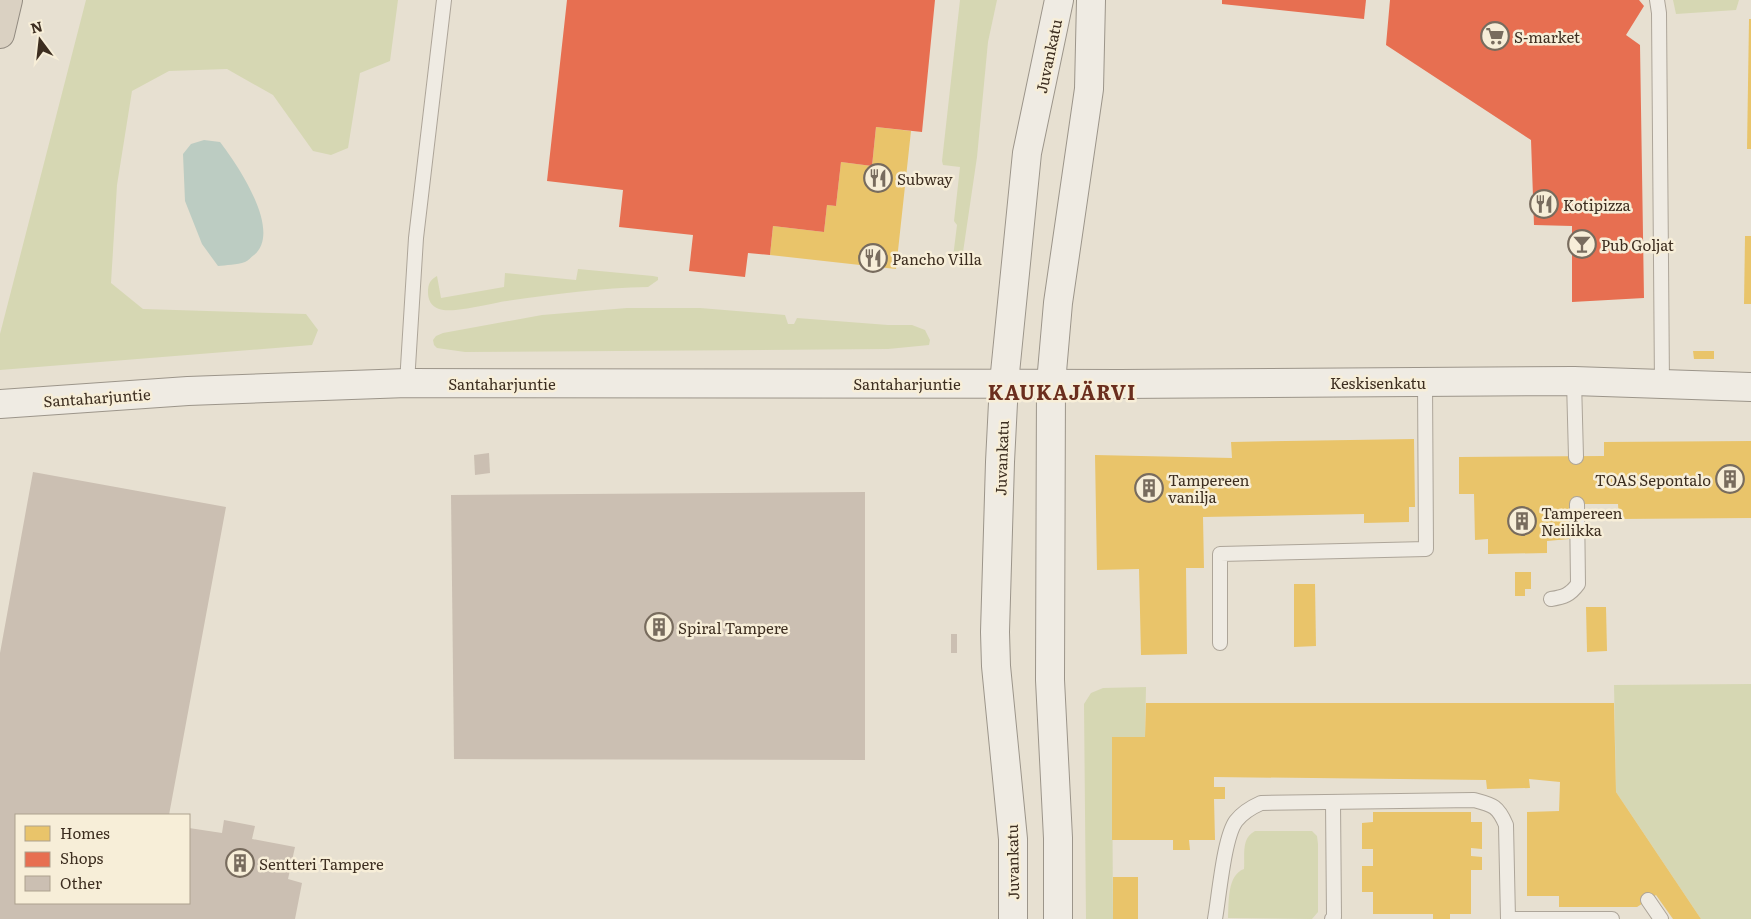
<svg xmlns="http://www.w3.org/2000/svg" width="1751" height="919" viewBox="0 0 1751 919" font-family="Literata,serif">
	<style>
		.green { fill: #d6d7b3 }
		.water { fill: #bcccc2 }
		.homes { fill: #e9c46a }
		.shops { fill: #e76f51 }
		.building { fill: #cbbfb2 }
		.lines { fill: none; stroke-linecap: round; stroke-linejoin: round }
		.lane-casing { stroke: #ada599; stroke-width: 16 }
		.secondary-casing { stroke: #9c958a; stroke-width: 30 }
		.highway-casing { stroke: #928b80; stroke-width: 30 }
		.lane { stroke: #efebe3; stroke-width: 14 }
		.secondary { stroke: #efebe3; stroke-width: 28 }
		.highway { stroke: #dad1c2; stroke-width: 28 }
		.labels { text-anchor: middle; dominant-baseline: central; stroke-width: 5; stroke-linejoin: round; paint-order: stroke }
		.poi-label { font-size: 15px; fill: #3d2e20; stroke: #f7eed8; text-anchor: start }
		.street-label { font-size: 15px; fill: #3d2e20; stroke: #f7eed8 }
		.district-label { font-size: 20px; font-weight: bold; letter-spacing: 1px; fill: #6b2e1e; stroke: #f7eed8 }
	</style>
	<rect width="100%" height="100%" fill="#e7e0d1"/>
	<g class="green">
		<path d="M86,0h312l-8,61 -30,12 -12,75 -17,7 -18,-4 -40,-56 -46,-26 -58,2 -37,20 -15,94 -6,98 32,26 163,5 12,16 -6,15 -312,25v-36z"/>
		<path d="M960,0h37l-9,42 -11,115 -15,102 -3,1 -6,-3 4,-32 -3,-4 6,-54 -17,-2 -1,-4z"/>
		<path d="M1673,0h66l-3,10 -60,4z"/>
		<path d="M578,269l75,7 5,1v3l-10,7c-47,1 -94,7 -141,14 -16,2 -54,13 -68,8 -8,-3 -11,-9 -11,-17 0,-8 2,-12 9,-16l4,22 63,-11 1,-14 71,7z"/>
		<path d="M627,308h73l85,7 3,9h6l3,-6 91,7h24l13,5 5,10 -1,5 -41,4 -423,3 -28,-4 -3,-3 -1,-5 3,-4 7,-3 99,-18z"/>
		<path d="M1751,684v235h-50l-85,-127 -2,-107z"/>
		<path d="M1146,687l-1,50h-33l1,182h-27l-2,-215 7,-11 12,-5z"/>
		<path d="M1255,831h57l5,5 1,8v68l-6,7 -84,-1c1,-16 -1,-43 16,-49 1,-14 -3,-31 11,-38z"/>
	</g>
	<path class="water" d="M204,140l16,2c17,22 63,89 34,113 -3,2 -6,6 -9,7 -8,3 -19,3 -27,4l-16,-22 -17,-43 -2,-47 8,-10z"/>
	<g class="homes">
		<path d="M1749,19h2v130h-4z"/>
		<path d="M876,127l35,4 -15,138 -126,-14 3,-29 51,6 3,-27 9,1 5,-44 31,4z"/>
		<path d="M1745,236h6v68h-7z"/>
		<path d="M1693,351h21v8h-20z"/>
		<path d="M1414,439l1,68h-6v15l-45,1v-9l-161,3 1,51h-18l1,86 -46,1 -2,-86 -42,1 -2,-115 137,3 -1,-16z"/>
		<path d="M1751,441v77l-132,1 -1,-15h-49v35l-22,2v12l-59,1v-15l-13,1 -1,-46h-15v-37l145,-1v-14z"/>
		<path d="M1515,572h16v17h-6v7h-10z"/>
		<path d="M1294,584h21l1,62 -22,1z"/>
		<path d="M1586,607h20l1,44 -20,1z"/>
		<path d="M1146,703h468l2,89 85,127h-28l-17,-24 -19,12h-78v-11h-32v-84l32,-1 1,-29 -31,-3 1,9 -43,1 -1,-9 -272,-3v10h11v12h-11l1,41h-26l1,10h-17v-10h-61v-103h33z"/>
		<path d="M1373,812h98v10h11v27l-11,-1v8l11,1v13h-11v44h-21v5h-17v-5h-60v-22h-11v-26h11v-17h-11v-26l11,-1z"/>
		<rect x="1113" y="877" width="25" height="42"/>
	</g>
	<g class="shops">
		<path d="M567,0h368l-13,132 -46,-5 -4,39 -31,-4 -5,44 -9,-1 -3,27 -51,-6 -3,29 -22,-2 -3,24 -56,-6 4,-36 -74,-8 4,-37 -76,-9z"/>
		<path d="M1222,0h144l-2,19 -142,-15z"/>
		<path d="M1390,0h249l5,6 -18,29 14,10 4,253 -72,4v-76l-38,-1 -3,-85 -145,-95z"/>
	</g>
	<g class="building">
		<path d="M489,453l1,20 -15,2 -1,-20z"/>
		<path d="M33,472l193,35 -57,308h-153v88h173v-75l33,5 2,-13 31,6 -3,13 43,8 -7,32 14,4 -7,36h-295v-266z"/>
		<path d="M865,492v268l-411,-1 -3,-264z"/>
		<rect x="951" y="634" width="6" height="19"/>
	</g>
	<g class="lines">
		<defs>
			<g id="lane">
				<path d="M1657,0l2,13 3,372"/>
				<path d="M1574,381l2,76"/>
				<path d="M407,383l9,-145 28,-238"/>
				<path d="M1551,599c13,-2 19,-4 27,-15l-1,-80"/>
				<path d="M1220,643v-89l206,-5 -1,-167"/>
				<path d="M1648,900l13,19"/>
				<path d="M1215,919c4,-22 9,-82 21,-98 7,-9 16,-14 25,-18l213,-3c19,5 24,6 32,25l2,94h104"/>
				<path d="M1332,919l2,-2 -1,-115"/>
			</g>
			<g id="secondary">
				<path d="M0,404l188,-13 219,-8 713,1 454,-3 177,6"/>
				<path d="M1013,919v-80l-17,-173 -1,-34 5,-170 4,-79 23,-230 32,-153"/>
				<path d="M1058,919v-81l-8,-158 1,-297 7,-80 31,-214 2,-89"/>
			</g>
			<path id="highway" d="M0,34l8,-34"/>
		</defs>
		<use href="#lane" class="lane-casing"/>
		<use href="#secondary" class="secondary-casing"/>
		<use href="#highway" class="highway-casing"/>
		<use href="#lane" class="lane"/>
		<use href="#secondary" class="secondary"/>
		<use href="#highway" class="highway"/>
	</g>
	<defs>
		<symbol id="supermarket-ring" viewBox="-11 -11 22 22"><circle r="9.5" fill="#f7eed8" stroke="#786c5e" stroke-width="1.5"/><path d="M-6-5.5h2.5l.6 2H6L4.5 2H-2.5L-4.4-4H-6ZM-1.5 3.2a1.3 1.3 0 1 0 .1 0ZM3 3.2a1.3 1.3 0 1 0 .1 0Z" fill="#786c5e"/></symbol>
		<symbol id="restaurant-ring" viewBox="-11 -11 22 22"><circle r="9.5" fill="#f7eed8" stroke="#786c5e" stroke-width="1.5"/><path d="M-5-6h1v4h1v-4h1v4h1v-4h1v5L-1.5 .5V6h-2V.5L-5-1ZM5-6V6H3V1.5H1.5Q1.5-4 5-6Z" fill="#786c5e"/></symbol>
		<symbol id="bar-ring" viewBox="-11 -11 22 22"><circle r="9.5" fill="#f7eed8" stroke="#786c5e" stroke-width="1.5"/><path d="M-6-5H6L.8 .8V4.5H3.5V6h-7V4.5H-.8V.8Z" fill="#786c5e"/></symbol>
		<symbol id="building-ring" viewBox="-11 -11 22 22"><circle r="9.5" fill="#f7eed8" stroke="#786c5e" stroke-width="1.5"/><path d="M-4-6H4V6H1V3H-1V6H-4ZM-2.5-4.3h1.7v1.8h-1.7ZM.8-4.3h1.7v1.8H.8ZM-2.5-1h1.7V.8h-1.7ZM.8-1h1.7V.8H.8Z" fill="#786c5e"/></symbol>
	</defs>
	<g fill-rule="evenodd">
		<use href="#supermarket-ring" x="1479" y="20" width="32" height="32"/>
		<use href="#restaurant-ring" x="862" y="162" width="32" height="32"/>
		<use href="#restaurant-ring" x="1528" y="188" width="32" height="32"/>
		<use href="#bar-ring" x="1566" y="228" width="32" height="32"/>
		<use href="#restaurant-ring" x="857" y="242" width="32" height="32"/>
		<use href="#building-ring" x="1714" y="463" width="32" height="32"/>
		<use href="#building-ring" x="1133" y="472" width="32" height="32"/>
		<use href="#building-ring" x="1506" y="505" width="32" height="32"/>
		<use href="#building-ring" x="643" y="611" width="32" height="32"/>
		<use href="#building-ring" x="224" y="847" width="32" height="32"/>
	</g>
	<g class="labels">
		<g class="poi-label">
			<text x="1514" y="36">S-market</text>
			<text x="897" y="178">Subway</text>
			<text x="1563" y="204">Kotipizza</text>
			<text x="1601" y="244">Pub Goljat</text>
			<text x="892" y="258">Pancho Villa</text>
			<text x="1168" y="479">Tampereen<tspan x="1168" dy="17">vanilja</tspan></text>
			<text x="1711" y="479" text-anchor="end">TOAS Sepontalo</text>
			<text x="1541" y="512">Tampereen<tspan x="1541" dy="17">Neilikka</tspan></text>
			<text x="678" y="627">Spiral Tampere</text>
			<text x="259" y="863">Sentteri Tampere</text>
		</g>
		<g class="street-label">
			<text transform="translate(1048 56) rotate(-78)">Juvankatu</text>
			<text x="1378" y="382">Keskisenkatu</text>
			<text x="502" y="383">Santaharjuntie</text>
			<text x="907" y="383">Santaharjuntie</text>
			<text transform="translate(97 397) rotate(-4)">Santaharjuntie</text>
			<text transform="translate(1001 458) rotate(-88)">Juvankatu</text>
			<text transform="translate(1012 862) rotate(-91)">Juvankatu</text>
		</g>
		<g class="district-label">
			<text x="1062" y="391">KAUKAJÄRVI</text>
		</g>
	</g>
	<rect x="15" y="814" width="175" height="90" fill="#f7eed8" stroke="#ada18e"/>
	<rect x="25" y="826" width="25" height="15" fill="#e9c46a" stroke="#ada18e"/>
	<text x="60" y="839" font-size="15" fill="#3d2e20">Homes</text>
	<rect x="25" y="852" width="25" height="15" fill="#e76f51" stroke="#ada18e"/>
	<text x="60" y="864" font-size="15" fill="#3d2e20">Shops</text>
	<rect x="25" y="876" width="25" height="15" fill="#cbbfb2" stroke="#ada18e"/>
	<text x="60" y="889" font-size="15" fill="#3d2e20">Other</text>
	<g transform="translate(40 40) rotate(345)" stroke="#f7eed8" stroke-width="4" paint-order="stroke">
	<path d="M0-4L9 19L0 12L-9 19Z" fill="#3d2e20"/>
	<text y="-8" font-size="14" font-weight="bold" text-anchor="middle" fill="#3d2e20">N</text>
	</g>
</svg>
